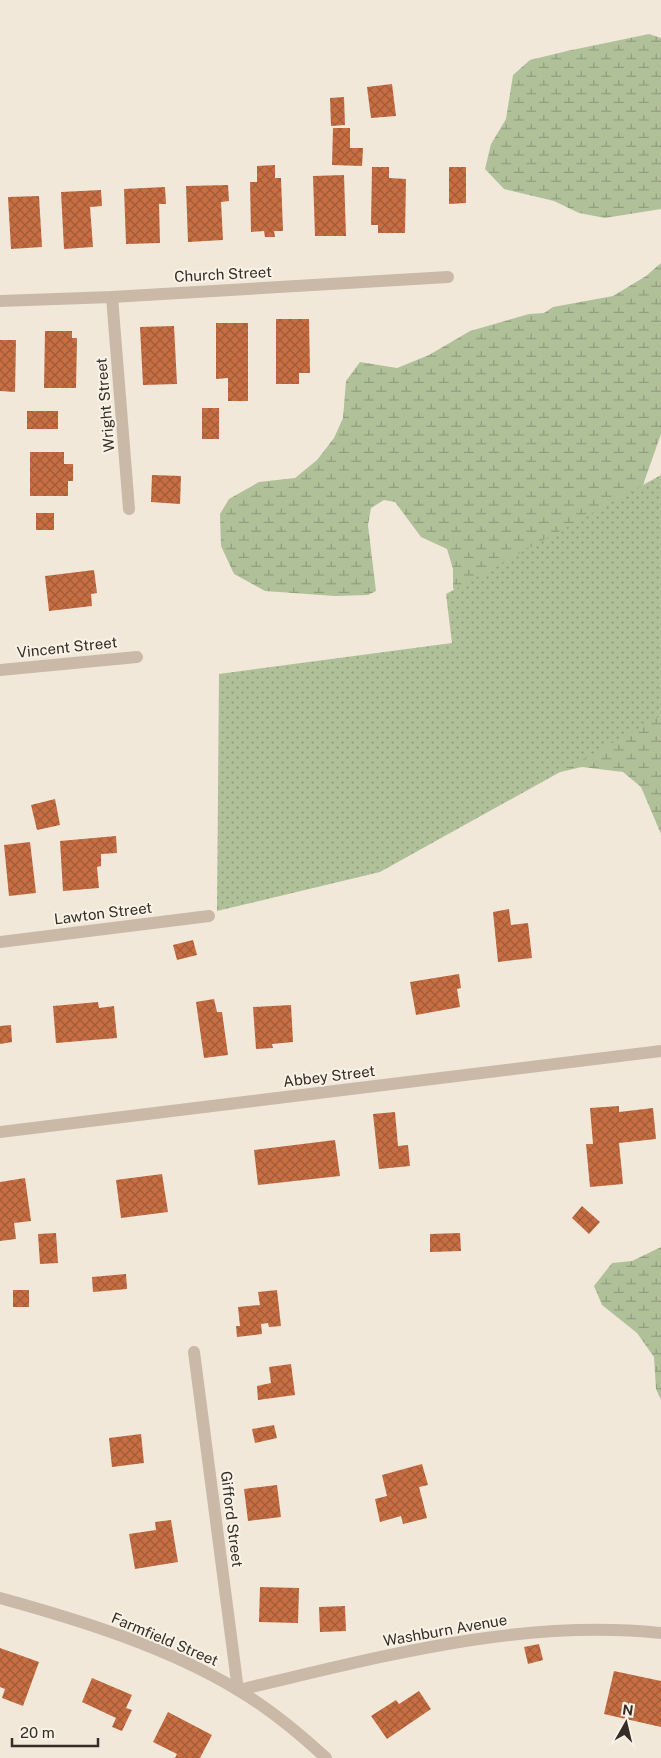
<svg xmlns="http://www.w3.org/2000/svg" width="661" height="1758" viewBox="0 0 661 1758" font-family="'Public Sans',sans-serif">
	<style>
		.wetland { fill: url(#wetland-marsh) }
		.park { fill: url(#park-dots) }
		.building { fill: url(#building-cross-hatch) }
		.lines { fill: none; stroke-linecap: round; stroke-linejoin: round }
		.minor { stroke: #cab9a6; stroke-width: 12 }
		.labels { text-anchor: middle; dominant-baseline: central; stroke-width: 4; stroke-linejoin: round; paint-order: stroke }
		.street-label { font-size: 15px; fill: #362d27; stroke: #f9f2e6 }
	</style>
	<defs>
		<pattern id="wetland-marsh" width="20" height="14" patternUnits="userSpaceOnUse" patternTransform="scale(1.25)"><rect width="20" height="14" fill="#b0c19a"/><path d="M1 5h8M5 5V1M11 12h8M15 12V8" fill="none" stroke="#909d7e"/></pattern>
		<pattern id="park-dots" width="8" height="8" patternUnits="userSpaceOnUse" patternTransform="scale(1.25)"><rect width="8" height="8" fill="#b0c19a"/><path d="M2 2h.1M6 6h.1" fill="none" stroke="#909d7e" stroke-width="1.8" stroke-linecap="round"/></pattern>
		<pattern id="building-cross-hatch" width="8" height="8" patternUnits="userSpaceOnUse" patternTransform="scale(1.25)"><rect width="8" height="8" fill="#c76e43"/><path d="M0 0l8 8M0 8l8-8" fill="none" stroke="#a25b38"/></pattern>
	</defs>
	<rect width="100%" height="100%" fill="#f2e8da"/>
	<g class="wetland">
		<path d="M649,34l12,4v171l-56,9 -26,-5 -25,-12 -50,-12 -19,-20 6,-25 15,-25 7,-44 17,-15 37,-9z"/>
		<path d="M661,263v171l-18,51 -10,13 -174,100 -6,-10v-19l-6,-20 -26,-12 -26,-35 -11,-2 -13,8 -3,17 8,66 -8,4 -33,1 -70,-5 -31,-17 -13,-28 -1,-32 9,-15 30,-17 36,-4 22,-18 17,-22 9,-20 3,-37 14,-19 37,6 32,-13 41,-24 59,-17 15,-1 9,-6 60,-11 33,-20z"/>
		<path d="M661,664v170l-20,-47 -18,-15 -41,-5 -26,6z"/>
		<path d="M661,1247v153l-5,-11 -2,-32 -17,-24 -35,-28 -8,-19 18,-23 20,-2z"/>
	</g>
	<path class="park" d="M661,475v241l-281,156 -163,39 2,-237 233,-31 -6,-49z"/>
	<g class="building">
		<path d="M392,84l4,32 -25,2 -4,-31z"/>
		<path d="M344,97l1,28 -14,1 -1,-28z"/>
		<path d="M333,128h17v20h13l-1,18 -30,-1z"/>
		<path d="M275,165v13h6l2,53h-9l1,6h-10l-1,-6 -13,1 -1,-50h7v-16z"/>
		<path d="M372,167h17v11l17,1 -1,54h-27v-8h-7z"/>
		<path d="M449,167h17v36l-17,1z"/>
		<path d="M344,175l2,61h-31l-2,-60z"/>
		<path d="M228,185l1,16 -8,1 2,38 -35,2 -2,-56z"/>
		<path d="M165,187l1,17h-7l1,39 -34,1 -2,-55z"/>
		<path d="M101,190l1,16 -12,1 3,40 -29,2 -3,-57z"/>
		<path d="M39,196l3,51 -31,2 -3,-52z"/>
		<path d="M276,319h33l1,54h-11v11h-23z"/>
		<path d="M216,323h32v78h-20v-23l-12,1z"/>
		<path d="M174,326l3,58 -34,1 -3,-58z"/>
		<path d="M45,331h27v7h5l-1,50h-32z"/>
		<path d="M0,340h16l-1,52 -15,-1z"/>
		<rect x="202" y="408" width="17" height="31"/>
		<rect x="27" y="411" width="31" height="18"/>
		<path d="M30,452h34v12h9v17h-5v15h-38z"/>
		<path d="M152,475l29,1 -1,28 -29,-2z"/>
		<rect x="36" y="513" width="18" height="17"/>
		<path d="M94,570l3,23 -6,1 1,12 -43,5 -4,-35z"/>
		<path d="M55,799l5,26 -23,5 -6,-25z"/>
		<path d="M116,836l1,17 -16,1v12l-4,1 2,21 -36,3 -3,-50z"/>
		<path d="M30,842l6,51 -27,3 -5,-51z"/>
		<path d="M509,909l2,16 17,-2 4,35 -34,4 -5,-50z"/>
		<path d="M193,940l4,15 -20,5 -4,-15z"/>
		<path d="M459,974l2,14 -4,1 3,18 -44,8 -6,-33z"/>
		<path d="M214,999l3,13h5l6,43 -24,3 -8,-56z"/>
		<path d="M98,1002l1,6 15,-2 3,32 -61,5 -3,-37z"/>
		<path d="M291,1005l2,37 -21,2 1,4 -17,1 -3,-42z"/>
		<path d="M11,1025l1,17 -12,2v-18z"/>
		<path d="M619,1106v6l34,-4 3,31 -37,4 4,41 -33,3 -4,-43h7l-3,-36z"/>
		<path d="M395,1112l3,34 10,-1 2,21 -31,3 -6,-55z"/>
		<path d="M335,1140l5,36 -82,9 -4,-35z"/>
		<path d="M162,1174l6,38 -47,6 -5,-38z"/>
		<path d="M25,1178l6,43 -17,2 2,16 -16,2v-59z"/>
		<path d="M582,1206l18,16 -11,12 -17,-16z"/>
		<path d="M56,1233l2,30 -18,1 -2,-30z"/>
		<path d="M460,1233l1,18 -31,1v-18z"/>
		<path d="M126,1274l1,15 -34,3 -1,-15z"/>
		<rect x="13" y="1290" width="16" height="17"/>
		<path d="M277,1290l4,36 -12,1 -1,-4 -7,1 1,10 -25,3 -1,-11h4l-2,-19 22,-2 -2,-13z"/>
		<path d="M291,1364l4,31 -37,5 -1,-14 14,-3 -2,-16z"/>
		<path d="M274,1425l3,13 -22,5 -3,-14z"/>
		<path d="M141,1434l3,29 -32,4 -3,-29z"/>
		<path d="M422,1464l6,21 -9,2 8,31 -24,6 -2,-8 -21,6 -5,-23 12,-3 -5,-21z"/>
		<path d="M277,1485l4,32 -33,4 -4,-32z"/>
		<path d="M171,1520l7,42 -43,7 -6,-35 27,-4 -1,-8z"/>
		<path d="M260,1587l39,1 -1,35 -39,-1z"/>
		<path d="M345,1606l1,25 -26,1 -1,-25z"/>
		<path d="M539,1644l4,16 -15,4 -4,-17z"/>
		<path d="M0,1648l39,14 -16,44 -21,-8 3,-9 -5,-2z"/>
		<path d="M614,1671l47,10v46l-57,-13z"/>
		<path d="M92,1678l40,17 -6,13 6,2 -10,21 -10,-4 4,-9 -34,-16z"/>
		<path d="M419,1691l12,18 -44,30 -16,-23 25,-16 3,4z"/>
		<path d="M168,1712l44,23 -12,23h-25l2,-4 -24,-12z"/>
	</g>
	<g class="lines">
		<g class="minor">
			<path d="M112,297l17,212"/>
			<path d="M0,301l112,-4 336,-20"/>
			<path d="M0,670l137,-13"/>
			<path d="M0,942l209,-26"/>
			<path d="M0,1132l661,-81"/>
			<path d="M194,1352l44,338c139,-32 279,-72 423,-57"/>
			<path d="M0,1598c80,22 167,49 238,92 32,19 61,43 88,68"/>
		</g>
	</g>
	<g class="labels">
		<g class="street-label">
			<text transform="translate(223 274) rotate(-3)">Church Street</text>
			<text transform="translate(105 405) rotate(-95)">Wright Street</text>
			<text transform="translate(67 647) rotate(-6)">Vincent Street</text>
			<text transform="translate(103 913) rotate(-7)">Lawton Street</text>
			<text transform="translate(329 1076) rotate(-7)">Abbey Street</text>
			<text transform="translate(232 1519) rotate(83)">Gifford Street</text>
			<text transform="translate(445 1630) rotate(-10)">Washburn Avenue</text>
			<text transform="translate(165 1639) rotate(23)">Farmfield Street</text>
		</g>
	</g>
	<g transform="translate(626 1723) rotate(8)" stroke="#f9f2e6" stroke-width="4" paint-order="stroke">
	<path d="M0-4L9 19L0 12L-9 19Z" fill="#362d27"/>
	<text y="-8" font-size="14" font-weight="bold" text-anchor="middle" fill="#362d27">N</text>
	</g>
	<path d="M12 1738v8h86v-8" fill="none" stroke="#362d27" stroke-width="2.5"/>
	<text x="20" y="1738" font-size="15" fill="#362d27" stroke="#f9f2e6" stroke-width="4" paint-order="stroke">20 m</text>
</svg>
